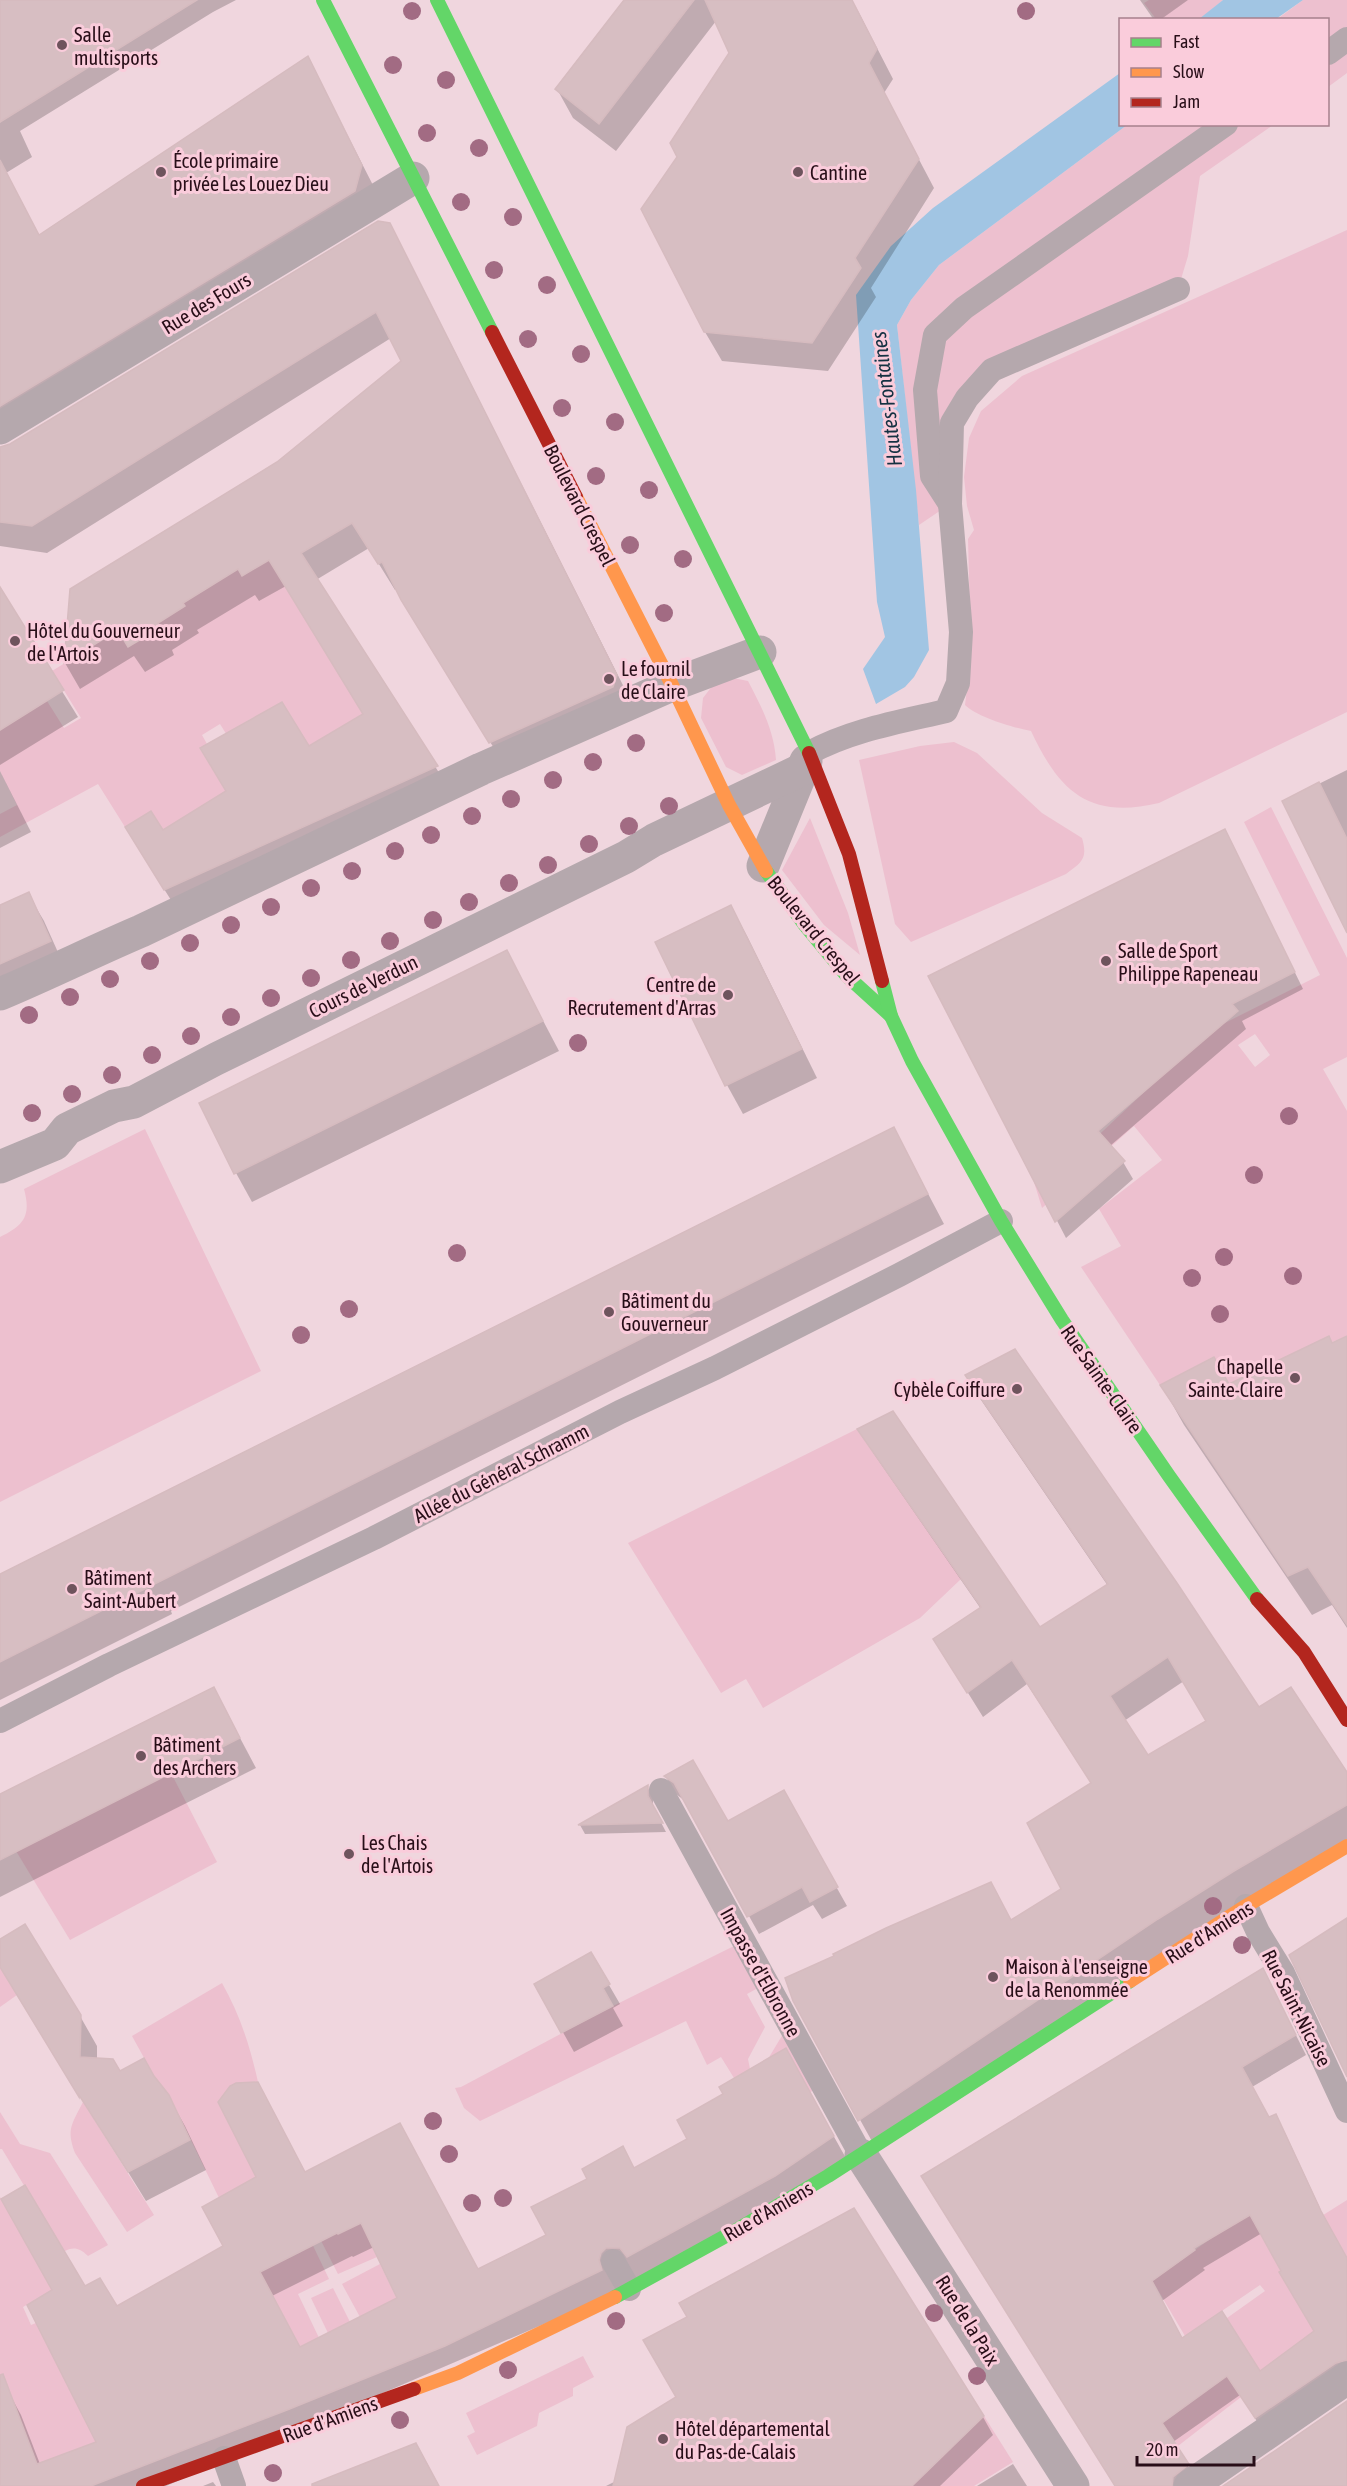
<svg xmlns="http://www.w3.org/2000/svg" width="1347" height="2486" viewBox="0 0 1347 2486" font-family="'Asap Condensed',sans-serif">
	<style>
		.green { fill: #edc0cf; fill-rule: evenodd }
		.water { fill: #a1c5e3 }
		.shadow { fill: #0003; fill-rule: evenodd }
		.building { fill: #d7bec2; stroke: #d6bbbf; stroke-width: 1.5; fill-rule: evenodd }
		.lines { fill: none; stroke-linecap: round; stroke-linejoin: round }
		.lane { stroke: #b5a8ad; stroke-width: 24 }
		.street { stroke: #b5a8ad; stroke-width: 33 }
		.fast { stroke: #63d668; stroke-width: 14 }
		.slow { stroke: #ff974d; stroke-width: 14 }
		.jam { stroke: #b3261e; stroke-width: 14 }
		.tree { fill: #a26b83 }
		.poi-dot { fill: #6e545d; stroke: #faccdb; stroke-width: 2 }
		.labels { text-anchor: middle; dominant-baseline: central; stroke-width: 6; stroke-linejoin: round; paint-order: stroke }
		.poi-label { font-size: 20px; fill: #280e18; stroke: #faccdb; text-anchor: start }
		.street-label { font-size: 20px; fill: #280e18; stroke: #faccdb }
		.water-label { font-size: 21px; font-style: italic; fill: #143142; stroke: #faccdb }
	</style>
	<rect width="100%" height="100%" fill="#f0d6de"/>
	<g class="green">
		<path d="M1149,0h74l-24,20 -43,-1 -12,-16z"/>
		<path d="M1303,0h44v73l-19,14v-67h-52z"/>
		<path d="M1127,125h146l-73,51 -12,80 -10,33 -186,81 -25,28 -17,106 -31,21 -22,-200 14,-25 28,-35z"/>
		<path d="M1347,230v482l-188,91c-70,17 -100,-12 -128,-72 -17,-3 -54,-14 -66,-26l6,-50 -3,-116 6,-9 -7,-24 -3,-29 5,-39 12,-27 41,-35z"/>
		<path d="M232,559l10,16 27,-15 94,154 -54,32 -27,-44 -8,5 -12,22 -8,-12 -12,7 18,31 -12,14 -28,-45 -18,11 5,9 -7,5 26,42 -63,39 -12,-19 -26,16 -27,-43 -98,53v-23l17,-9 -17,-34v-41l47,-29 17,27 17,-10 -29,-47 66,-41 10,17 32,-19 -2,-5 27,-17 -2,-3 28,-17z"/>
		<path d="M728,677l20,4c14,27 26,49 28,79l-34,15 -16,-8 -25,-49 2,-20 10,-13z"/>
		<path d="M954,742l23,11 65,60 40,25c6,21 0,24 -16,36l-155,68 -16,-18 -36,-164 61,-14z"/>
		<path d="M1271,807l76,151v99l-24,12 24,42v225l-118,48 -16,-27 -53,28 -79,-118 40,-21 -22,-37 63,-49 -28,-34 -92,82 -8,-26 34,-18 141,-133 111,-56 -76,-153zM1255,1034l15,21 -15,12 -17,-22z"/>
		<path d="M810,818l38,95 12,42 -36,-30 -42,-55z"/>
		<path d="M145,1129l116,242 -261,131v-265c25,-12 31,-22 24,-48z"/>
		<path d="M857,1429l104,150 -41,39 -157,90 -17,-29 -25,14 -93,-150z"/>
		<path d="M171,1773l46,89 -147,78 -54,-89z"/>
		<path d="M736,1945l22,43 -11,6 18,33 -17,32 2,10 -16,9 -13,-21 -14,8 -21,-44 -206,100 -16,-13 -9,-20 6,-1 152,-81z"/>
		<path d="M0,1967l17,28 -17,12z"/>
		<path d="M222,1983c18,32 28,63 36,99 -24,1 -25,2 -40,20l36,71 23,15 -58,10 -50,-103 -15,-19 -22,-40z"/>
		<path d="M783,2034l31,56 -22,13 -24,-44z"/>
		<path d="M83,2102l71,113 -27,17 -52,-79c-9,-24 -3,-29 8,-51z"/>
		<path d="M0,2112l20,32 30,9 58,92 -20,11c-12,-12 -19,-8 -32,0l1,-16 -55,-91h-2z"/>
		<path d="M0,2197l52,93 -29,17 8,18 5,-2 60,119 -59,22 -37,-71z"/>
		<path d="M1347,2200v58l-6,-11 -38,66 11,18 -37,67 -37,-58 -25,18 26,39 -63,49 -15,-23 27,-20 38,-77 -1,-8 38,-27 -5,-6 -75,51 -33,-56 67,-47 31,-18 22,40 29,-26z"/>
		<path d="M332,2221l6,13 23,-11 16,34 -39,17 -26,-51z"/>
		<path d="M304,2227l25,52 -31,15 22,46 -18,10 -42,-78 41,-20z"/>
		<path d="M380,2264l19,39 -39,14 -18,-33z"/>
		<path d="M333,2288l17,34 -22,11 -17,-35z"/>
		<path d="M583,2356l11,21 -21,11v8l-34,17 -2,13 -60,29 -10,-19 8,-4 -9,-19z"/>
		<path d="M984,2416l29,46 -39,24h-62z"/>
	</g>
	<g class="water">
		<path d="M1223,0h80l-27,19h-77z"/>
		<path d="M1120,73v51l7,1 -188,140 -28,35 -14,25 19,165 13,160 -15,27 -9,10 -29,17 -13,-35 22,-32 -8,-35 -21,-307 35,-49 42,-38z"/>
	</g>
	<g class="shadow">
		<path d="M0,0h236l-23,12 -193,119 12,26 -26,16 33,63 269,-178 69,135 -377,251z"/>
		<path d="M626,0h226l7,13 34,66 -9,14 50,95 -63,100 5,9 -48,74 -106,-10 -17,-29 -26,-175 52,-104 -15,-32 -100,130 -43,-33 -16,-29z"/>
		<path d="M1140,0h48l-28,20h-6z"/>
		<path d="M390,224l242,479 -126,65 -109,-179 -2,1 -26,-42 -53,32 136,213 -271,123 -39,-62 20,-22 203,-117 -79,-129 -27,15 -4,-6 -58,35 2,3 -27,17 2,5 -29,17 -11,-16 -54,33 -15,-26 7,-74 206,-126 125,-101 -12,-24 -344,215 -47,-7v-98l10,-3z"/>
		<path d="M0,591l78,126 -78,48z"/>
		<path d="M1347,770v158l-63,-127z"/>
		<path d="M0,771l31,61 -31,16z"/>
		<path d="M1234,848l69,141 -61,32 4,8 -136,117 13,16 10,17 -67,59 -136,-262z"/>
		<path d="M28,894l16,27 21,47 -65,30v-91z"/>
		<path d="M731,907l16,29 70,142 -74,36 -16,-29z"/>
		<path d="M507,952l52,99 -307,151 -16,-29z"/>
		<path d="M894,1129l50,95 -773,387 1,3 -172,86v-124z"/>
		<path d="M1347,1338v290l-15,-23 -20,10 -128,-190 -22,-39h67z"/>
		<path d="M967,1376l291,333 89,66v64l-473,306 -80,-145 217,-78 52,-32 29,-106 -65,-100 -44,33 -33,-53 31,-55 -107,-155 -15,-25 180,200 69,-43 -127,-186zM1184,1681l24,40 -61,36 -23,-36z"/>
		<path d="M214,1689l42,79 -256,129v-101z"/>
		<path d="M692,1762l35,61 56,-31 64,114 -25,13 -9,-14 -54,29 -74,-133 -9,-7 -10,-17z"/>
		<path d="M647,1787l6,9v11l13,25 -81,2 -5,-9z"/>
		<path d="M0,1941l80,75 17,30v13l23,14 35,7 13,16 17,30 21,44 -60,31 -146,-236z"/>
		<path d="M591,1954l29,50 -7,4 10,18 -49,26 -38,-68z"/>
		<path d="M1263,1970l43,85 -54,32 17,31 6,-2 11,19 45,97 16,28v122l-80,55 -27,-42 -67,47 26,42 -2,2h-81l-182,-290zM1262,2233l54,99 -56,41 -78,-33 -20,-39 43,-31 -2,-2z"/>
		<path d="M799,2074l48,86 -233,134 -448,192h-166v-92l8,-3 13,24 19,49 58,-22 -13,-154 31,20 109,-62 80,-73 173,97 70,-35 86,-66 55,-30zM374,2247l25,52 -99,50 -28,-53 80,-40 1,1z"/>
		<path d="M983,2417l10,18 -53,51h-334l10,-5z"/>
		<path d="M1013,2464l14,22h-50z"/>
		<path d="M213,2482l3,4h-13z"/>
	</g>
	<g class="building">
		<path d="M0,0h197l-197,122z"/>
		<path d="M624,0h70l-95,124 -44,-35z"/>
		<path d="M705,0h147l25,49 -8,14 50,96 -64,99 6,10 -49,75 -108,-11 -63,-123 36,-52 -7,-14 59,-90z"/>
		<path d="M308,56l54,109 -7,26 -355,215v-246l39,75z"/>
		<path d="M378,221l12,2 227,452 -4,12 -124,56 -88,-143 -19,-38 -4,2 -26,-41 -51,30 137,213 -274,124 -39,-63 26,-16 12,19 63,-39 -26,-43 82,-46 27,44 54,-32 -94,-154 -27,16 -4,-7 -55,34 2,3 -27,17 2,5 -32,19 -10,-17 -54,33 6,-74 207,-127 124,-101 -25,-49 -344,214 -32,-4v-75l10,-3z"/>
		<path d="M0,587l64,103 -64,40z"/>
		<path d="M1319,782l28,57v94l-65,-132z"/>
		<path d="M1225,829l70,143 -63,32 6,7 -140,120 27,30 -70,61 -127,-246z"/>
		<path d="M29,892l22,49 -51,23v-59z"/>
		<path d="M731,905l71,144 -77,37 -70,-144z"/>
		<path d="M507,950l36,71 -309,153 -35,-71z"/>
		<path d="M894,1127l34,67 -928,468v-88z"/>
		<path d="M1329,1336l3,7 15,-7v289l-39,-58 -20,9 -128,-191 54,-28 15,27z"/>
		<path d="M1015,1349l162,234 82,124 32,-20 56,85v33l-113,66 -76,48 -300,202 -65,-120 -8,-23 49,-22 -1,-2 53,-26 105,-46 20,38 50,-31 -34,-66 64,-40 -79,-123 -45,33 -34,-54 48,-32 -124,-178 36,-18 147,216 68,-43 -143,-209zM1168,1657l38,64 -58,34 -38,-59z"/>
		<path d="M214,1687l26,51 -240,122v-66z"/>
		<path d="M693,1760l35,61 56,-31 54,97 -28,15 -8,-15 -55,30 -73,-134 -10,-7z"/>
		<path d="M648,1785v11l15,27 -85,2z"/>
		<path d="M1347,1918v159l-58,-122z"/>
		<path d="M25,1924l56,91 -1,42 33,2 7,12 24,-13 10,18 15,19 21,45 -62,32 -49,-77v2l-79,-130v-28z"/>
		<path d="M591,1952l19,32 -7,4 10,18 -52,27 -27,-49z"/>
		<path d="M1263,1968l33,67 -54,32 27,50 7,-3 45,97 26,47v102l-11,3 -81,55 -28,-42 -65,47 27,41 -16,13 -1,9h-57l-194,-310zM1250,2215l31,56 -2,1 35,59 -54,40 -38,-60 -40,27 -30,-57 43,-31 -1,-2z"/>
		<path d="M786,2048l48,88 -59,40 -148,81 -7,-9h-14l-5,5 -2,7 3,10 -157,76 -158,64 -196,76h-91v-111l3,-1 34,90 59,-22 -69,-137 25,-15 -51,-91 24,-14 60,101 15,-8 17,28 106,-60 -21,-39 54,-30 -38,-75 12,-16 6,-3 22,-1 47,90 95,-49 78,146 68,-34 -15,-28 56,-28 -5,-10 41,-23 11,22 53,-29 -10,-19 46,-26 -4,-7zM361,2223l36,75 -97,49 -40,-75 77,-39 1,1z"/>
		<path d="M854,2208l130,208 -72,70h-299l14,-59 49,-30 -33,-57 44,-23 -8,-14z"/>
		<path d="M1347,2401v85h-124l53,-36z"/>
		<path d="M416,2443l23,43h-127v-2z"/>
	</g>
	<g class="lines">
		<g class="lane">
			<path d="M1328,53l19,-14"/>
			<path d="M950,504l-18,-28 -7,-86 10,-55 29,-27 262,-184"/>
			<path d="M809,753c42,-23 90,-31 137,-42l12,-28 3,-51 -11,-128 2,-81 15,-25 25,-28 186,-81"/>
			<path d="M0,1721l109,-56 265,-127 246,-126 95,-44 184,-93 102,-54"/>
			<path d="M661,1790l200,365"/>
			<path d="M1246,1906l12,26 25,41 64,138"/>
			<path d="M613,2261l16,28"/>
			<path d="M224,2458l10,28"/>
		</g>
		<g class="street">
			<path d="M0,428l413,-250"/>
			<path d="M763,866l43,-105"/>
			<path d="M0,994c48,-20 94,-43 141,-63l340,-162 191,-84 88,-33"/>
			<path d="M0,1167l55,-23 12,-15 47,-23 20,-4 82,-43 410,-202 28,-17 147,-70"/>
			<path d="M861,2155l212,331"/>
			<path d="M1190,2486l157,-108"/>
		</g>
		<g class="fast">
			<path d="M323,0l169,332"/>
			<path d="M437,0l372,753"/>
			<path d="M766,871l38,53 43,52 44,40"/>
			<path d="M882,981l9,35 21,45 89,160 61,99 107,156 88,123"/>
			<path d="M615,2297l118,-65 95,-56 302,-195"/>
		</g>
		<g class="slow">
			<path d="M576,497l96,188 57,120 37,66"/>
			<path d="M1130,1981l116,-75 101,-60"/>
			<path d="M414,2389l44,-16 157,-76"/>
		</g>
		<g class="jam">
			<path d="M492,332l84,165"/>
			<path d="M809,753l40,101 33,127"/>
			<path d="M1257,1599l47,53 43,68"/>
			<path d="M143,2486l271,-97"/>
		</g>
	</g>
	<g class="tree">
		<circle cx="412" cy="11" r="9"/>
		<circle cx="1026" cy="11" r="9"/>
		<circle cx="393" cy="65" r="9"/>
		<circle cx="446" cy="80" r="9"/>
		<circle cx="427" cy="133" r="9"/>
		<circle cx="479" cy="148" r="9"/>
		<circle cx="461" cy="202" r="9"/>
		<circle cx="513" cy="217" r="9"/>
		<circle cx="494" cy="270" r="9"/>
		<circle cx="547" cy="285" r="9"/>
		<circle cx="528" cy="339" r="9"/>
		<circle cx="581" cy="354" r="9"/>
		<circle cx="562" cy="408" r="9"/>
		<circle cx="615" cy="422" r="9"/>
		<circle cx="596" cy="476" r="9"/>
		<circle cx="649" cy="490" r="9"/>
		<circle cx="630" cy="545" r="9"/>
		<circle cx="683" cy="559" r="9"/>
		<circle cx="664" cy="613" r="9"/>
		<circle cx="636" cy="743" r="9"/>
		<circle cx="593" cy="762" r="9"/>
		<circle cx="553" cy="780" r="9"/>
		<circle cx="511" cy="799" r="9"/>
		<circle cx="669" cy="806" r="9"/>
		<circle cx="472" cy="816" r="9"/>
		<circle cx="629" cy="826" r="9"/>
		<circle cx="431" cy="835" r="9"/>
		<circle cx="589" cy="844" r="9"/>
		<circle cx="395" cy="851" r="9"/>
		<circle cx="548" cy="865" r="9"/>
		<circle cx="352" cy="871" r="9"/>
		<circle cx="509" cy="883" r="9"/>
		<circle cx="311" cy="888" r="9"/>
		<circle cx="469" cy="902" r="9"/>
		<circle cx="271" cy="907" r="9"/>
		<circle cx="433" cy="920" r="9"/>
		<circle cx="231" cy="925" r="9"/>
		<circle cx="390" cy="941" r="9"/>
		<circle cx="190" cy="943" r="9"/>
		<circle cx="351" cy="960" r="9"/>
		<circle cx="150" cy="961" r="9"/>
		<circle cx="311" cy="978" r="9"/>
		<circle cx="110" cy="979" r="9"/>
		<circle cx="70" cy="997" r="9"/>
		<circle cx="271" cy="998" r="9"/>
		<circle cx="29" cy="1015" r="9"/>
		<circle cx="231" cy="1017" r="9"/>
		<circle cx="191" cy="1036" r="9"/>
		<circle cx="578" cy="1043" r="9"/>
		<circle cx="152" cy="1055" r="9"/>
		<circle cx="112" cy="1075" r="9"/>
		<circle cx="72" cy="1094" r="9"/>
		<circle cx="32" cy="1113" r="9"/>
		<circle cx="1289" cy="1116" r="9"/>
		<circle cx="1254" cy="1175" r="9"/>
		<circle cx="457" cy="1253" r="9"/>
		<circle cx="1224" cy="1257" r="9"/>
		<circle cx="1293" cy="1276" r="9"/>
		<circle cx="1192" cy="1278" r="9"/>
		<circle cx="349" cy="1309" r="9"/>
		<circle cx="1220" cy="1314" r="9"/>
		<circle cx="301" cy="1335" r="9"/>
		<circle cx="1213" cy="1906" r="9"/>
		<circle cx="1242" cy="1945" r="9"/>
		<circle cx="433" cy="2121" r="9"/>
		<circle cx="449" cy="2154" r="9"/>
		<circle cx="503" cy="2198" r="9"/>
		<circle cx="472" cy="2203" r="9"/>
		<circle cx="934" cy="2313" r="9"/>
		<circle cx="616" cy="2321" r="9"/>
		<circle cx="508" cy="2370" r="9"/>
		<circle cx="977" cy="2376" r="9"/>
		<circle cx="400" cy="2420" r="9"/>
		<circle cx="273" cy="2473" r="9"/>
	</g>
	<g class="poi-dot">
		<circle cx="62" cy="45" r="6"/>
		<circle cx="161" cy="172" r="6"/>
		<circle cx="798" cy="172" r="6"/>
		<circle cx="15" cy="641" r="6"/>
		<circle cx="609" cy="679" r="6"/>
		<circle cx="1106" cy="961" r="6"/>
		<circle cx="728" cy="995" r="6"/>
		<circle cx="609" cy="1312" r="6"/>
		<circle cx="1295" cy="1378" r="6"/>
		<circle cx="1017" cy="1389" r="6"/>
		<circle cx="72" cy="1589" r="6"/>
		<circle cx="141" cy="1756" r="6"/>
		<circle cx="349" cy="1854" r="6"/>
		<circle cx="993" cy="1977" r="6"/>
		<circle cx="663" cy="2439" r="6"/>
	</g>
	<g class="labels">
		<g class="poi-label">
			<text x="74" y="34">Salle<tspan x="74" dy="23">multisports</tspan></text>
			<text x="173" y="160">École primaire<tspan x="173" dy="23">privée Les Louez Dieu</tspan></text>
			<text x="810" y="172">Cantine</text>
			<text x="27" y="630">Hôtel du Gouverneur<tspan x="27" dy="23">de l'Artois</tspan></text>
			<text x="621" y="668">Le fournil<tspan x="621" dy="23">de Claire</tspan></text>
			<text x="1118" y="950">Salle de Sport<tspan x="1118" dy="23">Philippe Rapeneau</tspan></text>
			<text x="716" y="984" text-anchor="end">Centre de<tspan x="716" dy="23">Recrutement d'Arras</tspan></text>
			<text x="621" y="1300">Bâtiment du<tspan x="621" dy="23">Gouverneur</tspan></text>
			<text x="1283" y="1366" text-anchor="end">Chapelle<tspan x="1283" dy="23">Sainte-Claire</tspan></text>
			<text x="1005" y="1389" text-anchor="end">Cybèle Coiffure</text>
			<text x="84" y="1577">Bâtiment<tspan x="84" dy="23">Saint-Aubert</tspan></text>
			<text x="153" y="1744">Bâtiment<tspan x="153" dy="23">des Archers</tspan></text>
			<text x="361" y="1842">Les Chais<tspan x="361" dy="23">de l'Artois</tspan></text>
			<text x="1005" y="1966">Maison à l'enseigne<tspan x="1005" dy="23">de la Renommée</tspan></text>
			<text x="675" y="2428">Hôtel départemental<tspan x="675" dy="23">du Pas-de-Calais</tspan></text>
		</g>
		<g class="street-label">
			<text transform="translate(206 303) rotate(-31)">Rue des Fours</text>
			<text transform="translate(580 505) rotate(63)">Boulevard Crespel</text>
			<text transform="translate(814 930) rotate(51)">Boulevard Crespel</text>
			<text transform="translate(363 986) rotate(-26)">Cours de Verdun</text>
			<text transform="translate(1102 1379) rotate(55)">Rue Sainte-Claire</text>
			<text transform="translate(501 1473) rotate(-27)">Allée du Général Schramm</text>
			<text transform="translate(1209 1932) rotate(-32)">Rue d'Amiens</text>
			<text transform="translate(761 1972) rotate(61)">Impasse d'Elbronne</text>
			<text transform="translate(1297 2008) rotate(63)">Rue Saint-Nicaise</text>
			<text transform="translate(768 2211) rotate(-30)">Rue d'Amiens</text>
			<text transform="translate(968 2320) rotate(58)">Rue de la Paix</text>
			<text transform="translate(330 2419) rotate(-20)">Rue d'Amiens</text>
		</g>
		<g class="water-label">
			<text transform="translate(886 399) rotate(-97)">Hautes-Fontaines</text>
		</g>
	</g>
	<rect x="1119" y="18" width="210" height="108" fill="#faccdb" stroke="#a6808d" stroke-width="1.5"/>
	<rect x="1131" y="38" width="30" height="9" fill="#63d668" stroke="#a6808d" stroke-width="1.5"/>
	<text x="1173" y="48" font-size="18" fill="#280e18">Fast</text>
	<rect x="1131" y="68" width="30" height="9" fill="#ff974d" stroke="#a6808d" stroke-width="1.5"/>
	<text x="1173" y="78" font-size="18" fill="#280e18">Slow</text>
	<rect x="1131" y="98" width="30" height="9" fill="#b3261e" stroke="#a6808d" stroke-width="1.5"/>
	<text x="1173" y="108" font-size="18" fill="#280e18">Jam</text>
	<path d="M1137 2456v9h117v-9" fill="none" stroke="#280e18" stroke-width="3"/>
	<text x="1146" y="2456" font-size="18" fill="#280e18" stroke="#faccdb" stroke-width="4.5" paint-order="stroke">20 m</text>
</svg>
